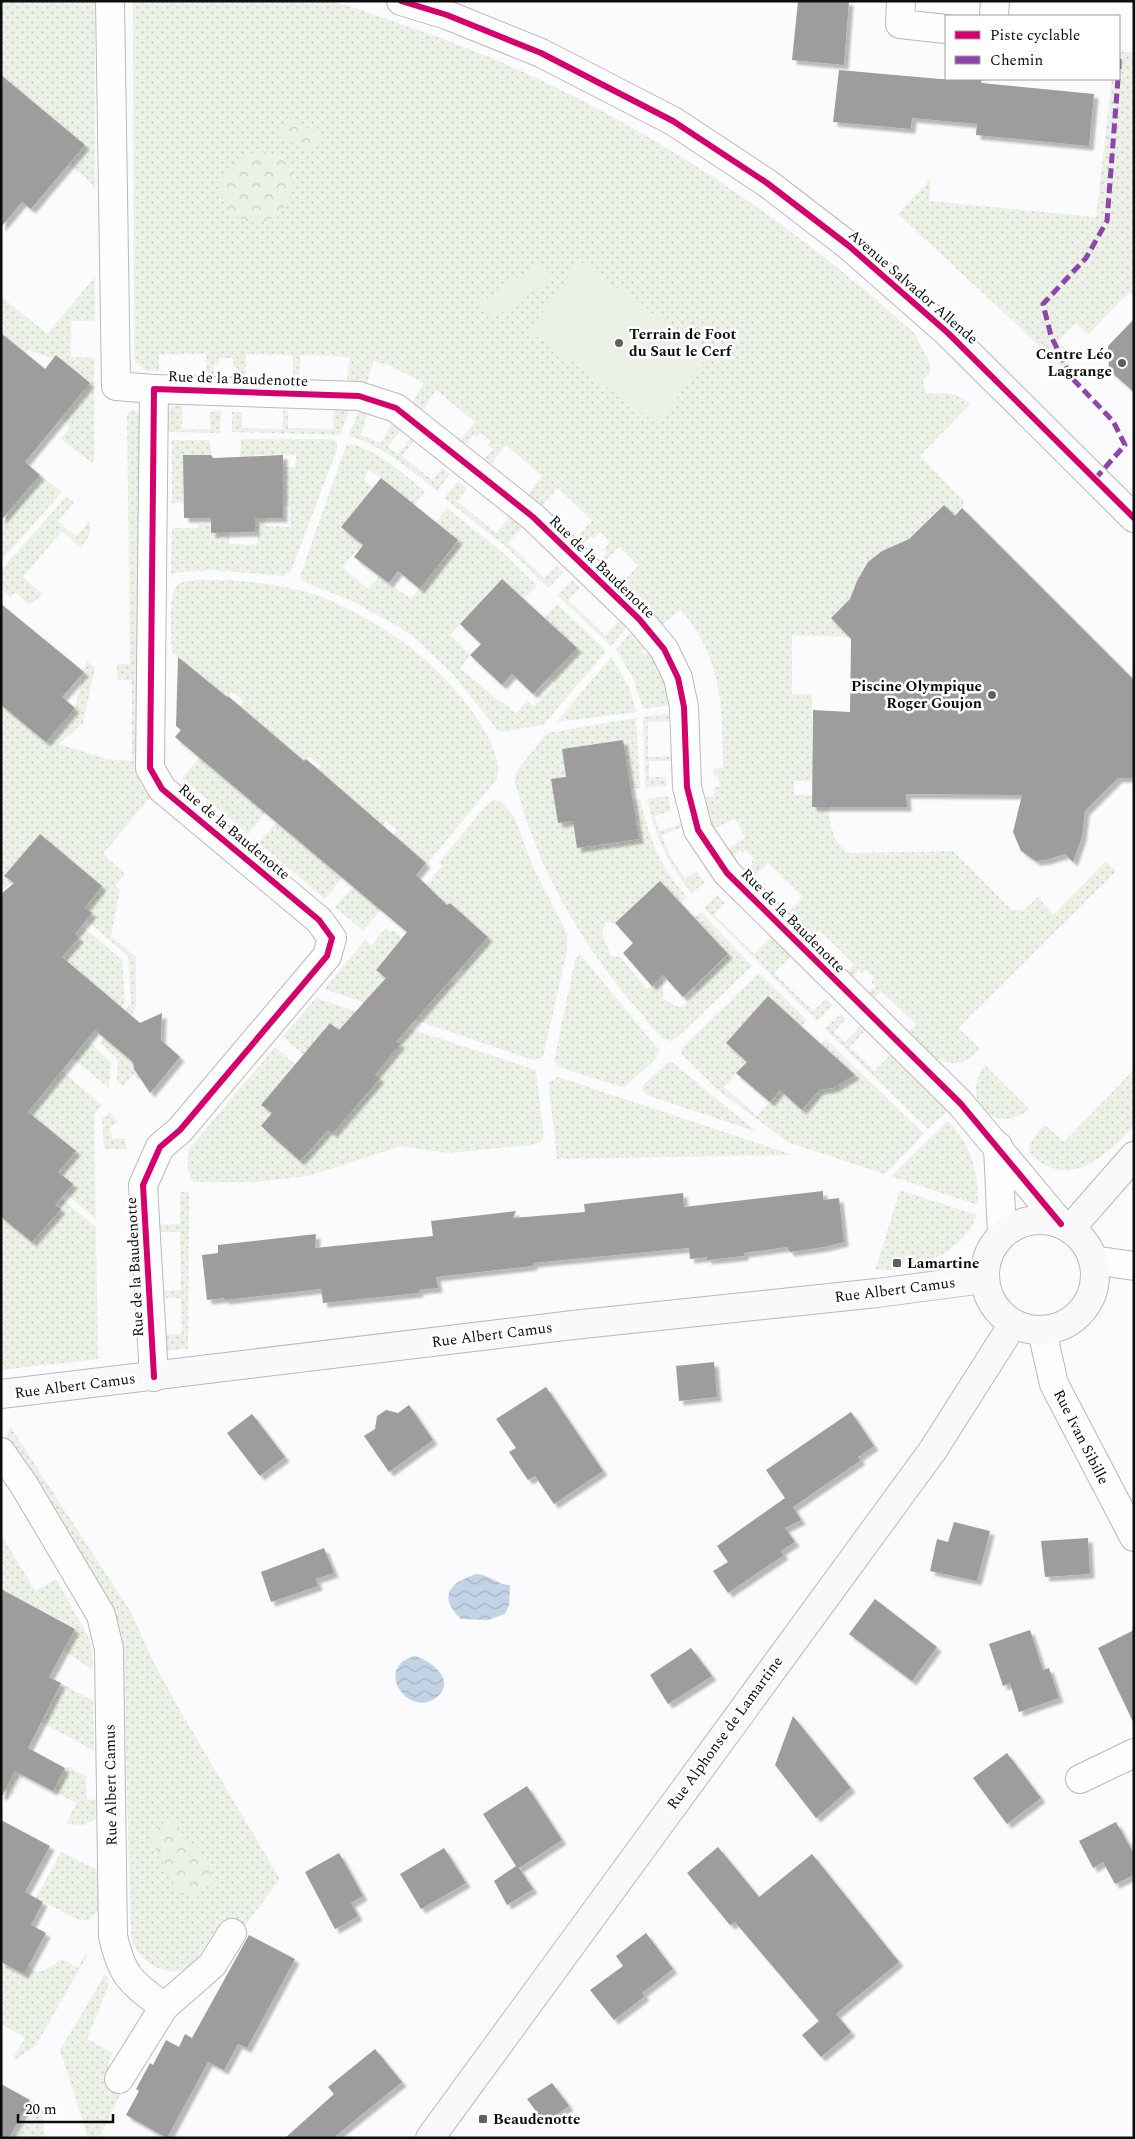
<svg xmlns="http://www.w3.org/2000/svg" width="1135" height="2139" viewBox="0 0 1135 2139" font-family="Spectral,serif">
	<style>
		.grass { fill: url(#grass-dots) }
		.park { fill: url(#park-crowns) }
		.garden { fill: #ebf1e6 }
		.water { fill: url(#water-waves) }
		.building { fill: #9e9c9d; filter: url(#shadow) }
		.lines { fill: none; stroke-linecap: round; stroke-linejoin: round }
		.street-casing { stroke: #b9b9bb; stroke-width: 30 }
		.secondary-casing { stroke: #b9b9bb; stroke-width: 30 }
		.street { stroke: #fefeff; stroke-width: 28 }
		.secondary { stroke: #faf8f9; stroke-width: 28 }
		.quiet { stroke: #8e44ad; stroke-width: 5; stroke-dasharray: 10 5; stroke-linecap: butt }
		.cycleway-casing { stroke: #fff; stroke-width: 9 }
		.cycleway { stroke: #d6006c; stroke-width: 6 }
		.poi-dot { fill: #606063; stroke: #fff; stroke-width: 2 }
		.labels { text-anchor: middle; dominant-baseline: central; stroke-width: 5; stroke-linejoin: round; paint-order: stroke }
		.street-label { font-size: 15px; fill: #0d0d10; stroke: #fff }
		.poi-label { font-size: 15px; font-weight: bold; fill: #0d0d10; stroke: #fff; text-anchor: start }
	</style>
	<defs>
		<pattern id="grass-dots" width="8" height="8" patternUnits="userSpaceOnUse" patternTransform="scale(1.25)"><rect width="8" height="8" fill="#ebf1e6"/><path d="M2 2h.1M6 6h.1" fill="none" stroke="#c8cdc4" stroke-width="1.8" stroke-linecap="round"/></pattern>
		<pattern id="park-crowns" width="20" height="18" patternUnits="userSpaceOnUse" patternTransform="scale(1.25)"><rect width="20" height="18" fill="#ebf1e6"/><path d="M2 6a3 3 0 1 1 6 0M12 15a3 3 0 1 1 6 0" fill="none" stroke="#c8cdc4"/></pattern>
		<pattern id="water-waves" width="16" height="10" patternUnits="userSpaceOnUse" patternTransform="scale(1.25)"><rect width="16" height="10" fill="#c2d3e5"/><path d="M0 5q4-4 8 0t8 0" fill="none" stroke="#a6b4c3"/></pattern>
		<filter id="shadow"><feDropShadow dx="4.5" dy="4.5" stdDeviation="1" flood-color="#0004"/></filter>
	</defs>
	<rect width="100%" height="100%" fill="#fbfbfd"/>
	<g class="grass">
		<path d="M1,1h94v188l-9,-11 -18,-13 17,-20 -84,-70z"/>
		<path d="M133,1c44,0 88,0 132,0 20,0 43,-1 62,0 30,5 60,19 88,28 185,63 357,175 501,306 3,13 17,24 14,39l-7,6 3,13c18,1 30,-2 44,11l-50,52 44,45 -2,7 -7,8 -12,-11 -34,34 -27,12 -14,11 -11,19 -7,18 -19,19 18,19 -57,-2v59h20v87h-18v14h18v12h16c3,20 4,34 21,46l104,-2 59,59h12l14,-13 15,18 53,-54 10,10 -158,157 22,21c-28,31 -50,6 -72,-16l8,-9 -35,-33 -8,8 -6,-5 8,-8 -4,-4 3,-4 -8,-8 -4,3 -3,-3 -8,8 -5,-5 8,-9 -35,-34 -8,9 -25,-25 17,-17 -35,-34 -17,17 -7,-7 9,-9 -2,-3 3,-3 -9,-8 -3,3 -2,-3 -9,9 -5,-8 19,-14 -10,-18 -22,10 -10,-31 11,-2v-9h6l-2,-11 -4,1 -1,-8 10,-1c-1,-62 0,-108 -42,-158l-18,14 -41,-42 16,-16 -19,-19 -16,16 -3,-3 7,-8 -3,-3 6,-7 -10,-10 -6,6 -3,-2 -8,9 -7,-7 16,-17 -34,-33 -16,17 -14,-11 14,-18 -36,-31 -15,19 -7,-5 9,-10 -5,-4 3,-4 -10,-8 -4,4 -3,-2 -8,9 -6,-4 15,-18 -39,-32 -13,20 -11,-7 12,-20 -36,-18 -15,-4 -6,23 -20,-4 3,-23 -49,-2 -2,23h-6v-23l-47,-1v24h-8v-10l-5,-1v-9h-14v7h-5v12h-7l-1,-23h-47v17h-13l-12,-10z"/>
		<path d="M1119,51l15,2v242l-5,-3 -41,43 -12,-11 -18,17 16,17 -10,11 -166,-155 33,-36 -2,23 167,16 16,-138h7z"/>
		<path d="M95,277v44h-24v36l23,1v103l-2,2 -31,-24 9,-12 -9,-8 29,-36 -33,-28 -4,4 -24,-9 -4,3 -22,-19 -2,1v-39l46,38z"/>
		<path d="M182,404v25h28v-17l11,-1 -1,22 -50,-1 -4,-3v-17l7,-6z"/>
		<path d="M334,405l16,3 -10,27 -108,-3v-20h10v16l41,1v-19h5v18l45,1z"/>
		<path d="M132,409l8,4v372l12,10 -49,59 22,20 -10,12 5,4 -9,46 25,21v50l-5,9 2,45 1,8 9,13 -10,-7 -10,11 -6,-6 1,-21 -18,-16 31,-40 -3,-47 -42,-36 6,-7 -7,-5 17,-22 -62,-52 -35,42 7,6 -11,10v-187l45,37 29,-34 7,-29 -2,-2 7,-16 8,7 -12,55 -24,21 48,15 25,2v-81h-14l-1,-16h13l-3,-249z"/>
		<path d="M359,410l9,2 -7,23 20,8 11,-20 10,5 -14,19 10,7 14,-18 4,2 -14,18 30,24 10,-12 8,6 -13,17c-28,-22 -53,-45 -88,-55z"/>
		<path d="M241,439h91l5,3v8l-46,121 -8,5 -70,-6 -42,3 1,-45h26l1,-4 12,1v8h19l-1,11 28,1 1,-12 -3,-1v-14h11v8l24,1v-21h-7v-39h12l1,-12h-42l-2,3h-12z"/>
		<path d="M172,440h38l1,15h-28v47l-11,1z"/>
		<path d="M347,443c31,7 54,29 78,48l-11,14 -45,-36 -5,11 9,7 -32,40 22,17 -21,23 26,22 11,-13 32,23 47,-58 -22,-19 11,-14 55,44 35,34 -13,12 -22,-19 -52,56 20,20 -10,13 33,28 24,17 10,-13 7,6 21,-22 -6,-7 -7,-57 15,-16 47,45 2,3 -63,73 -44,7 -47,-59 -35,-33 -18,-13 -45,-25 -52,-21 -2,-5z"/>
		<path d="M40,475l22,17 -61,69v-60l10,7z"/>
		<path d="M458,481l9,7 -10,13 39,32 15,-18 13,11 -16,17 36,35 12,-12 7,6 -14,16 -45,-43 -60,-47z"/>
		<path d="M66,497l8,5 -16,20 18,14 14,-16c1,13 -1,18 -9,28l-19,-17 -39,46 19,17 -7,7 -7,3 -13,-12 -4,5 -10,-8v-19z"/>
		<path d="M229,580c32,3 64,6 93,17 31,13 63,31 89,51 29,21 97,93 86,131l-70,85 -35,-27 5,-7 -11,-9 -5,6 -65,-55 5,-6 -12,-10 -6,6 -51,-46 -13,-8 5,-7 -12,-9 -6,6 -54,-46c0,-14 -5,-61 7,-68 13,-7 36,-3 50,-4z"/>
		<path d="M572,580l8,8 -12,12 37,35 17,-17 7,7 -18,21 -54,-51z"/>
		<path d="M633,629l14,18 -6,4 3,4 6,-4 18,38 3,16 -28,4 -10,-31 -17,-28z"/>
		<path d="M611,657l17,28 9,27 -80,10z"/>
		<path d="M672,713v8l-24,1v35h24v4h-23v16h17l1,9 -22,1 -2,-70z"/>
		<path d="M636,718l4,70 -12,1 -5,-49 -61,9 4,28 -15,3 7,43 15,-2 4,27 62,-9 -5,-29 -5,-10 11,-1c10,41 19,66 47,98l-6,6 -21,-22 -45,42 -9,-1 -4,11 9,23 9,1 27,32 16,-14v24l17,9 18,-15 -4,-6 34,-32 -29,-33 -7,-3 9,-7 51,54 -71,68 -10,7c-14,-3 -24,-21 -33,-31 -58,-67 -101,-142 -123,-228l1,-10 31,-39z"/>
		<path d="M200,757l66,55 -18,22 -66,-56z"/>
		<path d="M668,796l3,15 -16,5 4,15 23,-7 1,3 -22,8 12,26 13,18 10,-8 9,11 -13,11c-24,-28 -37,-58 -45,-94z"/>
		<path d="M493,800l7,1 14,15 19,51 34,66v18l-24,106 -10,3 -209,-71 41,-49 7,5 14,-17 5,4 3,-2 8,8 -26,31 10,9 -14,16 39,8 12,10 26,-33 5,5 10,-12 -5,-5 29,-31 -38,-33 -3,2 -9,-9 -27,31 -12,-10 43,-51 -3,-4 49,-59z"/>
		<path d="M277,822l66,55 -18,22 -66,-56z"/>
		<path d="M354,886l28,23 -19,22 -28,-24z"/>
		<path d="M717,895l8,8 -11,12 40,39 17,-17 20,19 -17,17 39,38 13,-12 7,6 -16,16 -113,-113z"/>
		<path d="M82,926l40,34 3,42 -35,41 21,19 -2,26 -37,-30 45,-54 -55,-47 17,-19 -4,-4z"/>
		<path d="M580,954l79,96 -3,9 -29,26 -5,2 -64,-20 -4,-6 21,-101z"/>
		<path d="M759,973l48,47 -8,8 -73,15 21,19 -23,25 33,29 23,-26 22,20 17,-20 14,-2 20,-14 -33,-29 6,-6 98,95 -39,40 -96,-31 -70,-52 -37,-36v-7z"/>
		<path d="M316,998l220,72 8,68 -4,4 -8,3 -84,8 -47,-7 -92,30 -54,6h-61c-8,-9 -7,-22 -5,-33l86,-102 21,18 -35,40 11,8 -12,14 23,17 17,17 18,-24 61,-59 -6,-5 27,-30 -19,-8 -40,-4 -11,-8 -26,32 -21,-18z"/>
		<path d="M840,1014l6,5 -12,13 11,10 16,-17 5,5 -16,17 24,24 17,-17 57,56 -20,19 -103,-100z"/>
		<path d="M672,1062l85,70 -111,-37 -4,-5v-4l25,-23z"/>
		<path d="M985,1065l44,44c-33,28 -71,-9 -44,-44z"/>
		<path d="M1134,1070v57c-30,29 -64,65 -104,27l-1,-9 15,-21 20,18z"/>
		<path d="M62,1071l40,34 -8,9 2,105 -31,-26 7,-9 -14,-12 17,-21 -47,-39z"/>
		<path d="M558,1077l235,78 -236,4 -8,-71v-6z"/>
		<path d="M109,1112l10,10 -9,5 2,12 13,-1 2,11h-23l-2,-30z"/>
		<path d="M948,1121c23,23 31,52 30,84l-87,-29z"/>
		<path d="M900,1190l77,25c-11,29 -37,44 -67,52l-1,-6 -14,2v7h-20z"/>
		<path d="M180,1192h9l-1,157 -23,2 -6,-17h23l-1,-36h-23v-7l23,-1 -1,-58h-23v-7l23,-1z"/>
		<path d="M61,1198l35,29 2,132 -97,11v-153l32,25 27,-33 -5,-4z"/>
		<path d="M10,1426l122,188 20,45 26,48 102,172 -39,52 -19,-10 -32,48c-27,8 -49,-5 -59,-31l-8,-294 -4,-17 -9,-19 -103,-171z"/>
		<path d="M1,1534l34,57 21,-12 32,57 3,8 2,26 -30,-20 12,-22 -71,-37 -3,4z"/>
		<path d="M61,1683l32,18 1,50 -53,-29z"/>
		<path d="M1,1763l23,12 -14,25 -9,-1z"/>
		<path d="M70,1767l16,9 1,23 9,1v19l-12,6 -18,-1 10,-21 -23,-12 12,-23z"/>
		<path d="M61,1852l37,18v41l-9,9h-11l-42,-22z"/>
		<path d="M85,1955l2,1 -51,89 -20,14 -3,-1 12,-20 -24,-14v-62l23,12 4,-8c13,12 23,0 34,-7l16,9z"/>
		<path d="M106,1973l3,11 -22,55 25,14 -6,22 19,10 -26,53h-11l-28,-88z"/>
		<path d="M37,2105l6,4 1,29h-28z"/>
	</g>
	<g class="park">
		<path d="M290,115l30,22 -12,16 -30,-21z"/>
		<path d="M260,151c5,1 14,2 18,5 35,25 2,80 -36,63 -5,-2 -9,-4 -13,-8 -22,-32 0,-50 31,-60z"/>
		<path d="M175,1820l13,26 8,-3 19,39 -22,14 -14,-2 -31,-60z"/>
	</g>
	<g class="garden">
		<path d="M580,261l129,93 -51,70 -129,-93z"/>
		<path d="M540,263l11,16 -60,41 -11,-17z"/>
	</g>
	<g class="water">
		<path d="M477,1574c13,1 21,11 33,11l-1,20 -4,9 -17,6 -27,-1c-24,-23 -11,-37 16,-45z"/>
		<path d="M415,1656c15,4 42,24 22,41 -28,23 -65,-30 -22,-41z"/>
	</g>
	<g class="building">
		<path d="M798,1h51l-5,64 -52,-5z"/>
		<path d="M839,70l101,9h42l-1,4 113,11 -5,52 -113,-11 1,-11 -65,-6 -1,11 -78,-7z"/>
		<path d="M1,75l84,70 -54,64 -9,-7 -21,25z"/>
		<path d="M1134,319v73l-25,-22 -1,-24z"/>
		<path d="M1,333l44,36 11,-14 34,28 -65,79 15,13 -39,45z"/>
		<path d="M183,455h28l2,3 70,-3v63h-28v14l-44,1v-15h-27z"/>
		<path d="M381,478l77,62 -38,49 -22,-18 -9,12 -35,-26 9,-12 -22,-18z"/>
		<path d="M944,505l11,11 7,-8 172,172v98h-16l-33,33 -3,26 -9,25 -8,-8 -19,6 -10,1 -15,-10 -8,-19 9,-37 -116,-1 1,13h-95l1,-97 37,2 1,-73 -20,-21 19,-19 7,-18 11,-19 14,-11 27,-12z"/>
		<path d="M502,579l75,69 -44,46 -21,-20 -10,11 -32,-30 11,-11 -21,-20z"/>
		<path d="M1,604l83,68 -22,25 13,11 -29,34 -45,-37z"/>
		<path d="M178,657l49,40 1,-1 76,65 2,-2 120,104 -10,12 31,30 3,-2 38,34 -92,105 5,1 -26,32 5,3 -47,55 -5,-3 -28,31 -39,-35 11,-13 -11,-8 69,-82 9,7 47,-52 -10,-8 31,-38 -232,-195 6,-7 -5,-4z"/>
		<path d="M623,740l16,99 -62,9 -4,-27 -15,2 -5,-31 -2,-13 15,-2 -4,-28z"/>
		<path d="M40,834l62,52 -17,22 7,5 -17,21 4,4 -17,19 78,66 22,-10 -1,27 19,17 -30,36 -16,-24 -1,-7 -38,-32 -67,82 48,39 -18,21 15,12 -18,21 6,4 -29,33 -31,-25v-323l13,-11 -10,-7z"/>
		<path d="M660,881l68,73 -45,43 -20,-22 -11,11 -29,-33 10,-10 -18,-20z"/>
		<path d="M768,996l87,79 -22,13 -14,2 -17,20 -22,-20 -10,12 -34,-29 11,-11 -21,-19z"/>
		<path d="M823,1191v9l16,-2 5,44 -20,5 -34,5 -3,-5 -43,6v3l-37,4v-3l-17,2 -1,-11 -156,15v3l-97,11 2,11 -19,2v3l-96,10 -2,-14 -96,11 -1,-2 -17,2 -5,-45 16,-2v-8l98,-11 -1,14 118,-12 -2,-15 85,-10 -3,7 72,-6 -1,-8 99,-11 1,14z"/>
		<path d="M714,1362l3,35 -38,4 -3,-35z"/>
		<path d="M546,1387l57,84 -49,33 -19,-28 -7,4 -19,-28 7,-4 -20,-29z"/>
		<path d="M409,1405l24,35 -44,32 -25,-36 11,-7 2,-13 9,-6 12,3z"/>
		<path d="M851,1412l23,34 -16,11 3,3 -68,47 8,13 -16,8 10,14 -14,9 3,4 -56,38 -15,-22 15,-9 -11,-16 68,-48 -19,-28z"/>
		<path d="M252,1414l33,43 -25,19 -33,-43z"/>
		<path d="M954,1522l36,9 -13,50 -47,-10 7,-32 11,3z"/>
		<path d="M1088,1538l2,36 -45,3 -4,-36z"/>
		<path d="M324,1548l10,25 -18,6 2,7 -47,16 -10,-30z"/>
		<path d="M1,1589l74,40 -26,48 12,6 -33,65 37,20 -12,23 -38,-20 -14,27z"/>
		<path d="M875,1599l62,48 -25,34 -63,-47z"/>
		<path d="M1030,1630l13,40 6,-2 10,30 -40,14 -9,-29 -7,3 -14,-42z"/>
		<path d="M1134,1630v94l-36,-76z"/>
		<path d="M691,1648l21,28 -44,28 -18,-29z"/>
		<path d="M793,1716l58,72 -35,30 -41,-53z"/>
		<path d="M1007,1753l34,45 -34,26 -34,-46z"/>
		<path d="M527,1786l35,54 -43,28 14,21 -26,16 -13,-24 22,-15 -33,-52z"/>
		<path d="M1,1820l49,26 -25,46 18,10 -12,23 15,8 -22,41 -23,-12z"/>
		<path d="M1116,1822l18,32v21l-19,9 -12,-22 -10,6 -14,-27z"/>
		<path d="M718,1847l41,50 53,-43 87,108 -63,52 15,18 -30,25 -19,-22 17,-14 -84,-99 -5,3 -43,-52z"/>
		<path d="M444,1848l22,35 -45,26 -21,-35z"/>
		<path d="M339,1853l24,43 -12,7 7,13 -23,13 -30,-57z"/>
		<path d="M646,1933l27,36 -31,24 3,3 -31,24 -24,-30 33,-24 -7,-10z"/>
		<path d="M249,1935l46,24 -48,89 -9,-4 -14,26 -16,-8 -41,76 -41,-23 13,-24 -3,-2 14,-26 3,2 13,-25 13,7 6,-13 7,4z"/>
		<path d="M375,2049l27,33 -69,56h-48l49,-44 -6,-7z"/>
		<path d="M552,2083l17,23 -24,17 -18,-24z"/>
		<path d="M1,2084l29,16 -21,38h-8z"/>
	</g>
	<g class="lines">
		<defs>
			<g id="street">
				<path d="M110,1l6,385 38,3"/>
				<path d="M401,1l46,14 94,38 132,68 94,62 82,63 99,87 186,185"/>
				<path d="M901,1l-1,23 46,5"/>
				<path d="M994,16l1,-15"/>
				<path d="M998,1146l4,88"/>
				<path d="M1093,1260l41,6"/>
				<path d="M1042,1331l12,53 80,153"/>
				<path d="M154,1377l-11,-192 17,-38 20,-17 147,-174 5,-18 -13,-18 -157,-131 -12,-21 4,-379 205,7 37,12 137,109 106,102 25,30 14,29 6,29 3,80 11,43 29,43 234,231 100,120"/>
				<path d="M1,1452l23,33 77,130 8,34 4,287c9,41 18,46 51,71"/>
				<path d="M1080,1779l54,-26"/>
				<path d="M119,2079l45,-72 48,-42 20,-32"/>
			</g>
			<g id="secondary">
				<circle cx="1040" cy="1275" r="55"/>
				<path d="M1070,1229l64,-73"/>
				<path d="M1,1394l572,-69 304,-32 107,-14"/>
				<path d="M430,2138l503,-688 80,-126"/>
			</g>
		</defs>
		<use href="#street" class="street-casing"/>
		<use href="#secondary" class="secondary-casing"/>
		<use href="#street" class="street"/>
		<use href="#secondary" class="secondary"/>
		<g class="quiet">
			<path d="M1119,59v14"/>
			<path d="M1095,479l30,-34 -12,-24 -42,-44 -20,-41 -8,-32 43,-46 21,-37 11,-142"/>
		</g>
		<defs>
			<g id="cycleway">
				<path d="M401,1l46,14 94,38 132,68 94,62 82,63 99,87 186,185"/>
				<path d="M154,1377l-11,-192 17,-38 20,-17 147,-174 5,-18 -13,-18 -157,-131 -12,-21 4,-379 205,7 37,12 137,109 106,102 25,30 14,29 6,29 3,80 11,43 29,43 234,231 100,120"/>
			</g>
		</defs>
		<use href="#cycleway" class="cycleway-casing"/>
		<use href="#cycleway" class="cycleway"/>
	</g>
	<g class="poi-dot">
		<circle cx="619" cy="343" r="5"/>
		<circle cx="1122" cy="363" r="5"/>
		<circle cx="992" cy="695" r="5"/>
		<rect x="892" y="1258" width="10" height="10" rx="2.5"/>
		<rect x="478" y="2114" width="10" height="10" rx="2.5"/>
	</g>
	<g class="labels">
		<g class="street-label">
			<text transform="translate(913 287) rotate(41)">Avenue Salvador Allende</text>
			<text transform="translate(238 379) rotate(2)">Rue de la Baudenotte</text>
			<text transform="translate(602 567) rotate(44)">Rue de la Baudenotte</text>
			<text transform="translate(234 832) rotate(40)">Rue de la Baudenotte</text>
			<text transform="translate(793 921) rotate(45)">Rue de la Baudenotte</text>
			<text transform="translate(135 1267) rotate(-93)">Rue de la Baudenotte</text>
			<text transform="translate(895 1290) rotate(-7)">Rue Albert Camus</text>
			<text transform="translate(492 1335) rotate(-7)">Rue Albert Camus</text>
			<text transform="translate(75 1386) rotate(-7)">Rue Albert Camus</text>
			<text transform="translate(1081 1437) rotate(63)">Rue Ivan Sibille</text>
			<text transform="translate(725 1733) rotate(-54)">Rue Alphonse de Lamartine</text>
			<text transform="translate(111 1785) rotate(-91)">Rue Albert Camus</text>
		</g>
		<g class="poi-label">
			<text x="629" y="334">Terrain de Foot<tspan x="629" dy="17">du Saut le Cerf</tspan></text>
			<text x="1112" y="354" text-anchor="end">Centre Léo<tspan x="1112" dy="17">Lagrange</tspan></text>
			<text x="982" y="686" text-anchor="end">Piscine Olympique<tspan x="982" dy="17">Roger Goujon</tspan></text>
			<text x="907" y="1263">Lamartine</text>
			<text x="493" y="2119">Beaudenotte</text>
		</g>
	</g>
	<rect width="1135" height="2139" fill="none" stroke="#0d0d10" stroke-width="5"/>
	<rect x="945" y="15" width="175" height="65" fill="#ffffff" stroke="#9e9e9f"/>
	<rect x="955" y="31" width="25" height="8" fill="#d6006c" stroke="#9e9e9f"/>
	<text x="990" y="40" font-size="15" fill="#0d0d10">Piste cyclable</text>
	<rect x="955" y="56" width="25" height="8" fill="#8e44ad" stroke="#9e9e9f"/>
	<text x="990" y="65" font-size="15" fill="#0d0d10">Chemin</text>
	<path d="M18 2114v8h95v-8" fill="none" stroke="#0d0d10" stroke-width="2.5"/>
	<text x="25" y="2114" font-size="15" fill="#0d0d10" stroke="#ffffff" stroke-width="4" paint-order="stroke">20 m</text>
</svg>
